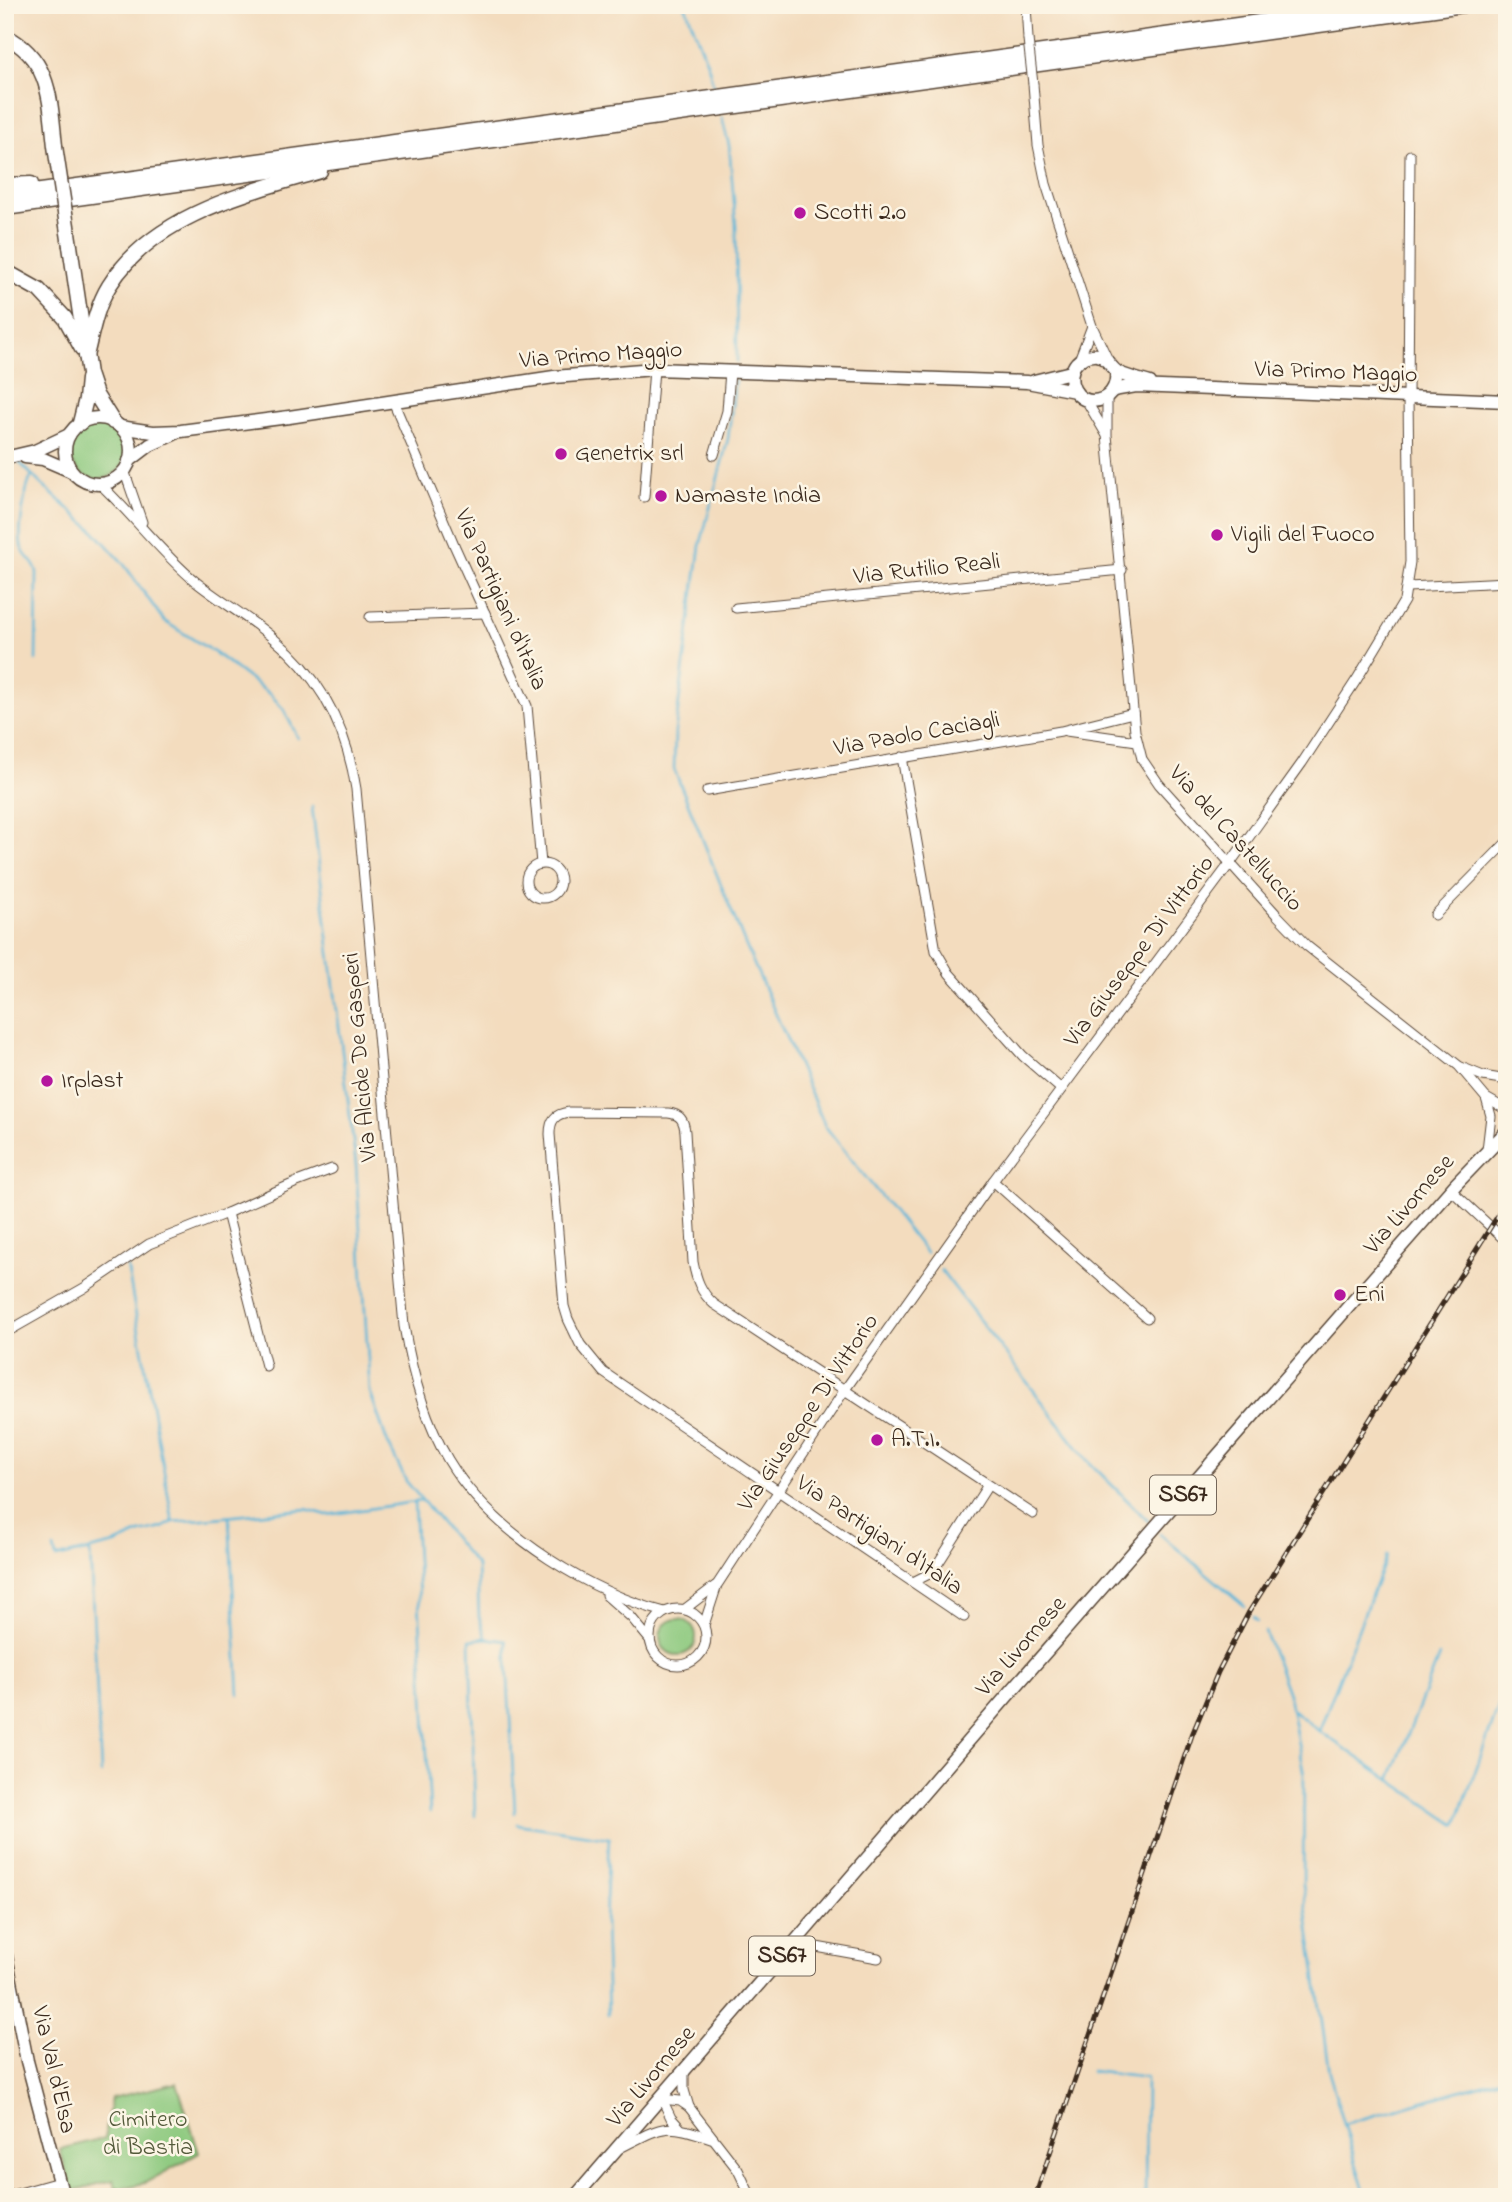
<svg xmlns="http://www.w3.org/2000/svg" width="1512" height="2202" viewBox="0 0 1512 2202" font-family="'Indie Flower',sans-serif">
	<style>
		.green { fill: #8dc97f; stroke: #647a4e; stroke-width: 2 }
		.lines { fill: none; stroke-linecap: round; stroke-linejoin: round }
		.stream { stroke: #5ab5d8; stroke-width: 2.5 }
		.minor-casing { stroke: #574536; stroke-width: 11 }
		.major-casing { stroke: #574536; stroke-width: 15 }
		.highway-casing { stroke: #574536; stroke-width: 17 }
		.minor { stroke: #fff; stroke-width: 9 }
		.major { stroke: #fff; stroke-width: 12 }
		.highway { stroke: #fff; stroke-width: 14 }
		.rail-casing { stroke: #3b2a1e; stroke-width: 5 }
		.rail { stroke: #fcf5e5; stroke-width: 2.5; stroke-dasharray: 8; stroke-linecap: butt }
		.minor-bridge-casing { stroke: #574536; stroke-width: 11; stroke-linecap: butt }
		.highway-bridge-casing { stroke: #574536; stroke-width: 17; stroke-linecap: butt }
		.minor-bridge { stroke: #fff; stroke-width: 9 }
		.highway-bridge { stroke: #fff; stroke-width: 14 }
		.poi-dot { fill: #b5179e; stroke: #fcf5e5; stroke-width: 2.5 }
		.labels { text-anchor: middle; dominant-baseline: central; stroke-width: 5; stroke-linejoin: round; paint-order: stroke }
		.shield { fill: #fcf5e5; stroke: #75675a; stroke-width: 2 }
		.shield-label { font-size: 23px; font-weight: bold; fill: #3b2a1e }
		.poi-label { font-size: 24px; fill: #3b2a1e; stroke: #fcf5e5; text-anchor: start }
		.street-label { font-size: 24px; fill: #3b2a1e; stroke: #fcf5e5 }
		.park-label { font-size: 24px; fill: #545a3b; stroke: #fcf5e5 }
	</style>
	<rect width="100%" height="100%" fill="#fcf5e5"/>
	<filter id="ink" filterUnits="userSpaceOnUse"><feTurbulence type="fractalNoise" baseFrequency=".0143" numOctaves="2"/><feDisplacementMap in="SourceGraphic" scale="14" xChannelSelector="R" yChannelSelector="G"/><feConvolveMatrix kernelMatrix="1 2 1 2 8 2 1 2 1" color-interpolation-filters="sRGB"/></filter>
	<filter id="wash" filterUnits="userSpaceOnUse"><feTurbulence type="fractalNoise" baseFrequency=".00686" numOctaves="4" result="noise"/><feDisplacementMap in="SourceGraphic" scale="28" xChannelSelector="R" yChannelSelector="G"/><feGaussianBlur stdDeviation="1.57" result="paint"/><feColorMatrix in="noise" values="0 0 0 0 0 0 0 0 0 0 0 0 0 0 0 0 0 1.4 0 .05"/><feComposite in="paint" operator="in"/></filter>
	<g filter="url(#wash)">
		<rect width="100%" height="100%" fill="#f3dcbe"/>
		<g class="green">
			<circle cx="98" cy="451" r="28"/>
			<circle cx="678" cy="1637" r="18"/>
			<path d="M177,2083l22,70 -54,30 -29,6 -2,-9 -43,11 -11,-42 45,-11 6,-40z"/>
		</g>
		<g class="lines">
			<g class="stream">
				<path d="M685,5l23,60 6,23"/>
				<path d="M722,118l7,27 7,81 1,137"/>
				<path d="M735,380l-7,59 -28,107 -25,186 -1,37 71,175 80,182 101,127"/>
				<path d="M5,444l6,8"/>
				<path d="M19,462l23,23 52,46 29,32 41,58 51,32 57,43 12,14 14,28"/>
				<path d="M32,476c-7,10 -15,60 -10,72 3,10 12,13 15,24l-1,88"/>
				<path d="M312,807l44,358 14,227 17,49 19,40 71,85 2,51 7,21"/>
				<path d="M127,1265l46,257"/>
				<path d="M941,1270l146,190 61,61"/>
				<path d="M414,1502l16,310"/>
				<path d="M229,1517l10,177"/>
				<path d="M1160,1534l85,72"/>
				<path d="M54,1549l2,9 59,-14 25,-11 22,-5 11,-6 133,-13 21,6 94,-14"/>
				<path d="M90,1552l11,221"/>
				<path d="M1253,1617l4,4"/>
				<path d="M1265,1632l24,65 15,78 -1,110 26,188 37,124"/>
				<path d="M1293,1710l26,21 137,94 51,-142"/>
				<path d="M1319,1731l68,-176"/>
				<path d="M1390,1780l49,-124"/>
				<path d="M475,1816l-5,-176 16,-2 20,3 9,172"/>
				<path d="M517,1824l92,14 -4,84 3,93"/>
				<path d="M1091,2071l55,7 -1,119"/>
				<path d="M1344,2124l163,-47"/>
				<path d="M1499,2197l8,-3"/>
			</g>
		</g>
	</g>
	<g filter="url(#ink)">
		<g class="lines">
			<defs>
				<g id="minor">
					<path d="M1026,5l2,34"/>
					<path d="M1033,84l5,61 8,39 46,142 16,34"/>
					<path d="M1079,360l13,-34"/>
					<path d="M1107,396v39l28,296 7,28 17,25 117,130 31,32 152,120 27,32 21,12"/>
					<path d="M1086,400l20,34"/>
					<path d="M393,401l62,146 72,159 14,158"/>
					<path d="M714,455l13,-44 3,-40"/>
					<path d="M124,470l18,52"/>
					<path d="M99,483c34,32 62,70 97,99 25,20 54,36 78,57 47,38 73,91 82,150l48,537c18,108 52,172 145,233 37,24 73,42 116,53"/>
					<path d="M644,497l10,-128"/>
					<path d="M1408,587l99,-5"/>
					<path d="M736,608l386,-38"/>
					<path d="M370,617l115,-4"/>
					<path d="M1066,731l71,10"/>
					<path d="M902,757l34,194 13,22 74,83 38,33"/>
					<path d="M707,791l354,-60 72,-18"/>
					<circle cx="543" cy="881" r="17"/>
					<path d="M1435,915l72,-73"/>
					<path d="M1461,1067l22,9 24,4"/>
					<path d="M1486,1098l5,18 -4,34"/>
					<path d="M993,1181l154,137"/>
					<path d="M1451,1190l56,52"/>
					<path d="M227,1213l70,-31 35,-13"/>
					<path d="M5,1333l79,-45 65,-44 78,-31 39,153"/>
					<path d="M913,1582l14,-7 10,-10 51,-80"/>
					<path d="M606,1595l25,22 19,23"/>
					<circle cx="678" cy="1637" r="28"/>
					<path d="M685,1609l30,-23"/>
					<path d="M964,1617l-361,-245 -23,-28 -12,-25 -4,-13 -14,-172c0,-14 5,-20 19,-22l99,1c12,1 16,7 17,19l8,130c3,17 8,31 21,42l319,210"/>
					<path d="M704,1625l13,-40 127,-194 149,-210 238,-319 71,-99 55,-84 47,-78 6,-39 -2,-166 2,-241"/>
					<path d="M794,1943l84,15"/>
					<path d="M684,2071v19l5,17 49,63 13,27"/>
					<path d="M662,2099l9,19 9,10"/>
					<path d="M662,2099l18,2 9,6"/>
					<path d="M620,2148c43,-22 44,-26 91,-10"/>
					<path d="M5,2197l54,-15"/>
				</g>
				<g id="major">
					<path d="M1116,372c2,15 -7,29 -24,29 -22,-1 -29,-33 -9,-43 23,-11 24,9 36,15 9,4 21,7 31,10"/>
					<path d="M1034,381l37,-9"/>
					<path d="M1113,390l23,-4 371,15"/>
					<circle cx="98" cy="451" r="33"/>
					<path d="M120,427l33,5 28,-1 108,-14 265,-40 100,-8 373,13 48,9"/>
					<path d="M25,457l18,2 28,12"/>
					<path d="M5,458l30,-7 34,-16"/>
					<path d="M129,461l21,-16 24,-11"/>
					<path d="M5,1951l22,110 36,136"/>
					<path d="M575,2197l433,-502 448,-511 51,-53"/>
				</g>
				<g id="highway">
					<path d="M5,36c46,23 45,65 50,110"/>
					<path d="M5,185l26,-1"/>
					<path d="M5,196l1376,-191"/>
					<path d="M5,208l1458,-203"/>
					<path d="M70,246l19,128 7,21 17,27"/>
					<path d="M5,271l34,19 26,28 17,31"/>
					<path d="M86,356c6,-24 10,-49 23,-70 44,-71 137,-93 211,-115"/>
					<path d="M80,423l6,-24 2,-20"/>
				</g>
			</defs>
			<use href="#minor" class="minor-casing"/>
			<use href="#major" class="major-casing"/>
			<use href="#highway" class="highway-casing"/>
			<use href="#minor" class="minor"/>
			<use href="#major" class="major"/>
			<use href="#highway" class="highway"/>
			<defs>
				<path id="rail" d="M1035,2197l157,-462 26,-63 31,-60 258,-411"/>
			</defs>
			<use href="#rail" class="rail-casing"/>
			<use href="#rail" class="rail"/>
			<defs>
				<path id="minor-bridge" d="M1028,39l5,45"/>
				<path id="highway-bridge" d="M55,146l15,100"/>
			</defs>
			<use href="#minor-bridge" class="minor-bridge-casing"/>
			<use href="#highway-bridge" class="highway-bridge-casing"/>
			<use href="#minor-bridge" class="minor-bridge"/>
			<use href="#highway-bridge" class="highway-bridge"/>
		</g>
	</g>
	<g class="poi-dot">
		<circle cx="800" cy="213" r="7"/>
		<circle cx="561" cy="454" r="7"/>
		<circle cx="661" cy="496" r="7"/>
		<circle cx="1217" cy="535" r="7"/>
		<circle cx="47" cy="1081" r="7"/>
		<circle cx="1340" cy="1295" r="7"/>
		<circle cx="877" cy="1440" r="7"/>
	</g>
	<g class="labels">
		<g class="shield">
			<rect x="1150" y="1475.5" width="66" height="39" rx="5"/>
			<rect x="749" y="1936.5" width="66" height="39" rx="5"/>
		</g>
		<g class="shield-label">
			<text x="1183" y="1495">SS67</text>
			<text x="782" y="1956">SS67</text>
		</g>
		<g class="poi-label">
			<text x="814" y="213">Scotti 2.0</text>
			<text x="575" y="454">Genetrix srl</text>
			<text x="675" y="496">Namaste India</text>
			<text x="1231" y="535">Vigili del Fuoco</text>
			<text x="61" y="1081">Irplast</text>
			<text x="1354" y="1295">Eni</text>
			<text x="891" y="1440">A.T.I.</text>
		</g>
		<g class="street-label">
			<text transform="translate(601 356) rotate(-4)">Via Primo Maggio</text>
			<text transform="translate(1336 373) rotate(2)">Via Primo Maggio</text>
			<text transform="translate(927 570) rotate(-6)">Via Rutilio Reali</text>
			<text transform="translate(500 600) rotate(66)">Via Partigiani d'Italia</text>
			<text transform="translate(917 735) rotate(-10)">Via Paolo Caciagli</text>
			<text transform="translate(1235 839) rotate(48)">Via del Castelluccio</text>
			<text transform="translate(1140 952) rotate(-53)">Via Giuseppe Di Vittorio</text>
			<text transform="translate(361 1057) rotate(-95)">Via Alcide De Gasperi</text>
			<text transform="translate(1410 1205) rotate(-49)">Via Livornese</text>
			<text transform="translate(809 1413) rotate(-56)">Via Giuseppe Di Vittorio</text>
			<text transform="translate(879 1536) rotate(34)">Via Partigiani d'Italia</text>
			<text transform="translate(1022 1647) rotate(-49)">Via Livornese</text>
			<text transform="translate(53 2070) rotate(77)">Via Val d'Elsa</text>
			<text transform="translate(652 2077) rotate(-50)">Via Livornese</text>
		</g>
		<g class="park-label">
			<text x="148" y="2120">Cimitero<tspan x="148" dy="28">di Bastia</tspan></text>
		</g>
	</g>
	<rect width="1512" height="2202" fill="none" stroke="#fcf5e5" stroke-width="28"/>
</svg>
